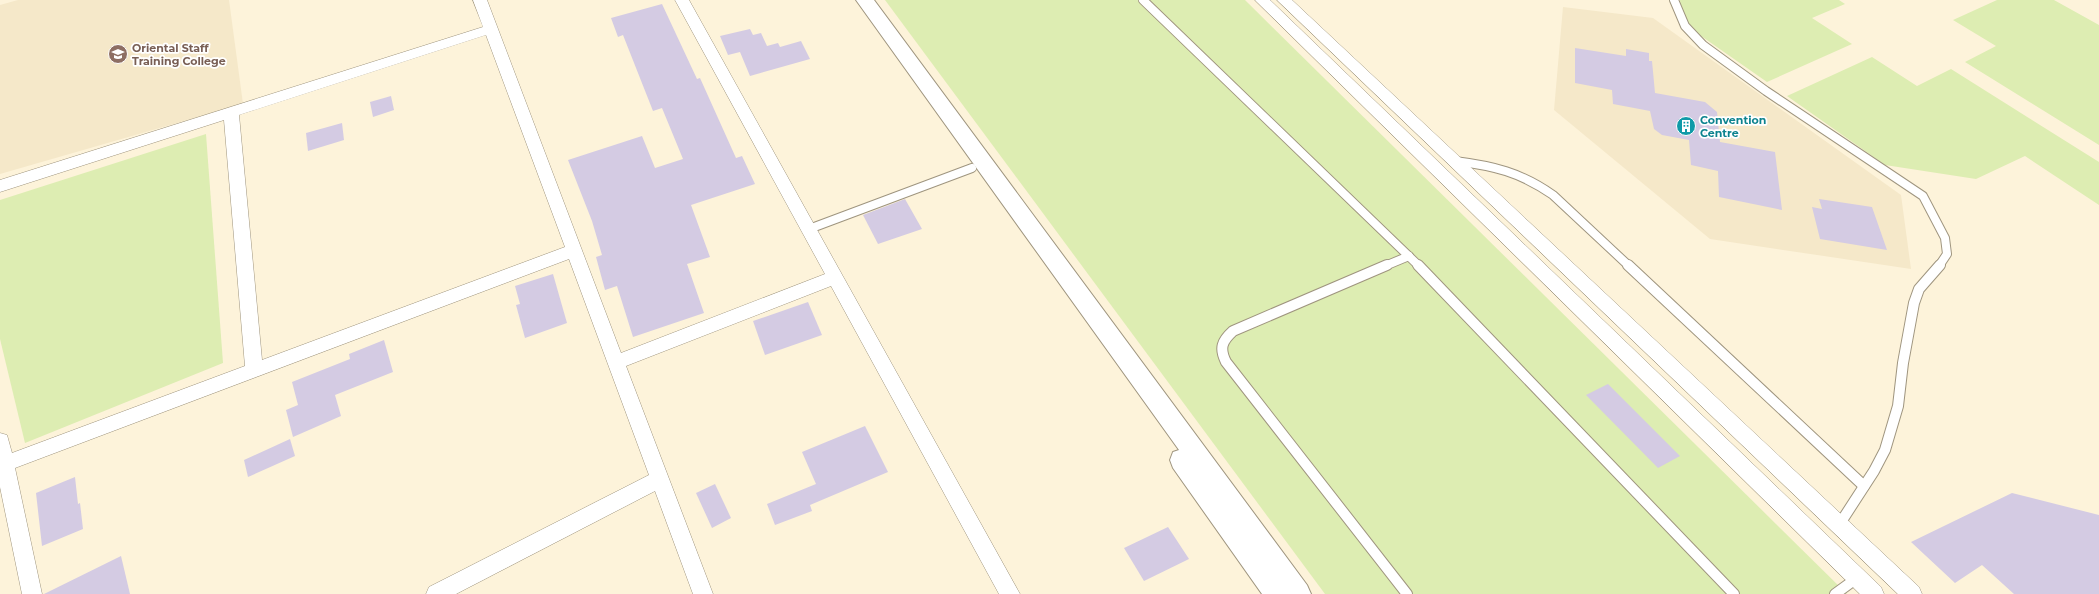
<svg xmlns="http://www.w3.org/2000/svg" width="2099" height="594" viewBox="0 0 2099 594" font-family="Montserrat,sans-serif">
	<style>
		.built { fill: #f5e8c9 }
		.green { fill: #ddedb2 }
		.building { fill: #d4cbe3 }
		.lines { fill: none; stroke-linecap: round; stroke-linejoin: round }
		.lane-far1-casing { stroke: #9f957f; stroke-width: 10 }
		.lane-casing { stroke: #9f957f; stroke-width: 12 }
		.street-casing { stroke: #9f957f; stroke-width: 1 }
		.secondary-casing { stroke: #9f957f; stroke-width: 2 }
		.lane-far1 { stroke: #fff; stroke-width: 8 }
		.lane { stroke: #fff; stroke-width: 10 }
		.street { fill: #fff; fill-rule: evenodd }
		.secondary { fill: #fff; fill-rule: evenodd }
		.labels { text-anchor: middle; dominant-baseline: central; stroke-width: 3.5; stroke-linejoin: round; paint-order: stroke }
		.education-label { font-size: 11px; font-weight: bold; fill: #785e54; stroke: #fff; text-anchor: start }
		.culture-label { font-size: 11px; font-weight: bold; fill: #0d838f; stroke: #fff; text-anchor: start }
	</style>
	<rect width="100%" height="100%" fill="#fdf3da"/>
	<g class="built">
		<path d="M18,0h211l14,104 -243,70v-169z"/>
		<path d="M1563,7l90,11 248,177 10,74 -201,-30 -156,-129z"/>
	</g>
	<g class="green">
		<path d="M885,0h360l602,594h-522z"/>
		<path d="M1680,0h159l6,4 -33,14 40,26 -85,38 -86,-60z"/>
		<path d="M1997,0h57l45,25v120l-134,-83 31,-16 -43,-26z"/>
		<path d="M1872,57l45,29 34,-17 148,93v43l-74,-49 -49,23 -91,-14 -98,-69z"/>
		<path d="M206,134l17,229 -198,80 -25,-104v-139z"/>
	</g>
	<g class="building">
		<path d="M662,4l35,75 3,-1 36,80 6,-2 13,28 -64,21 19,52 -23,7 17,49 -71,24 -16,-51 -12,4 -9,-33 6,-2 -10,-34 -24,-61 74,-24 13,32 28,-9 -21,-51 -9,3 -30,-76 -5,2 -7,-19z"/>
		<path d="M750,29l3,6 8,-2 6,13 11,-3 2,4 21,-6 9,18 -60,17 -10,-24 -12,3 -8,-19z"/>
		<path d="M1575,48l51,8v-7l23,4v8h3l3,32 50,9 12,10 3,30 55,10 7,58 -63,-13 -1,-26 -27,-6 -2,-25 -27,-5 -8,-6 -4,-18 -37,-7 -1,-14 -37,-7z"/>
		<path d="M391,96l3,14 -21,7 -3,-15z"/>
		<path d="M342,123l2,17 -36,11 -2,-18z"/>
		<path d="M905,199l17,30 -44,15 -15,-29z"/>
		<path d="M1819,199l53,8 15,43 -67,-11 -8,-32 10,2z"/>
		<path d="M553,274l14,49 -42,15 -9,-33 4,-1 -5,-18z"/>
		<path d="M808,302l14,33 -57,20 -12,-34z"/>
		<path d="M384,340l9,32 -58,23 6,21 -48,21 -7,-27 12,-5 -6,-23 58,-23 -1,-5z"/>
		<path d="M1608,384l72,72 -22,12 -72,-73z"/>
		<path d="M865,426l23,46 -78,33 2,6 -37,14 -8,-21 49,-20 -14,-32z"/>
		<path d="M290,439l5,17 -47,21 -4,-17z"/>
		<path d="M75,477l3,27 2,-1 3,26 -41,17 -6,-53z"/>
		<path d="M715,484l16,34 -19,10 -16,-35z"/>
		<path d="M2012,493l87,22v79h-85l-32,-29 -27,18 -44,-41z"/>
		<path d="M1168,527l21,32 -45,22 -20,-33z"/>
		<path d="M121,556l9,38h-86z"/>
	</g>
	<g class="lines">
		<defs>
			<g id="lane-far1">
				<path d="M1143,0l276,266"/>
				<path d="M1674,0l11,26 18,19 63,46 157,105 22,42 2,16 -8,12"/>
				<path d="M1455,161c39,5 65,11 98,34l76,71"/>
				<path d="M809,229l163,-61"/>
				<path d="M1385,266l24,-10"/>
			</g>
			<g id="lane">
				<path d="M1387,265l-154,66c-11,10 -14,17 -7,31l181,232"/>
				<path d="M1418,265l316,329"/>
				<path d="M1628,265l236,221"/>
				<path d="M1839,525l35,-54 11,-21 13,-44 5,-43 11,-60 5,-14 21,-24"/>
				<path d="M1835,594l22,-16"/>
			</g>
			<g id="street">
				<path d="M473,0h14l134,353 204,-79 -150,-274h14l331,594h-21l-168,-308 -205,80 87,228h-20l-38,-103 -199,103h-30l3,-7 220,-112 -80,-216 -554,209 27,126h-20l-22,-107v-54l7,2 5,18 233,-87 -21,-246 -224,72v-12l483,-153zM486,35l79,212 -303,113 -23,-245z"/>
				<path d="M1255,0h15l611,587 3,7h-24z"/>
				<path d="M1277,0h15l627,587 3,7h-24z"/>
			</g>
			<path id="secondary" d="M856,0h18l433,585 4,9h-49l-89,-126 -3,-8 3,-8 6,-2z"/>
		</defs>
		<use href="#lane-far1" class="lane-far1-casing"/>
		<use href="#lane" class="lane-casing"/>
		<use href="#street" class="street-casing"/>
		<use href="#secondary" class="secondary-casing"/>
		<use href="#lane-far1" class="lane-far1"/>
		<use href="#lane" class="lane"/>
		<use href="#street" class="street"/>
		<use href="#secondary" class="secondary"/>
	</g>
	<defs>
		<symbol id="university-disc" viewBox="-11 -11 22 22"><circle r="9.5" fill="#8d6e63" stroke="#fff"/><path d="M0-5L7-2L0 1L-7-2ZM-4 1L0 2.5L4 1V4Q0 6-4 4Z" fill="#fff"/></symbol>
		<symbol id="building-disc" viewBox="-11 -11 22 22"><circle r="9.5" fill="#0f9aa8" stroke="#fff"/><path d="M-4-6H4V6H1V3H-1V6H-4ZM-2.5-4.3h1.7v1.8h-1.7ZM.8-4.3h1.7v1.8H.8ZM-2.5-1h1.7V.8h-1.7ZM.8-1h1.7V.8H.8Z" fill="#fff"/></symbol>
	</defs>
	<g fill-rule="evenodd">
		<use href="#university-disc" x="107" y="43" width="22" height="22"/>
		<use href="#building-disc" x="1675" y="115" width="22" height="22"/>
	</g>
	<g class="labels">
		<g class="education-label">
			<text x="132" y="48">Oriental Staff<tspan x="132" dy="13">Training College</tspan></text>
		</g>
		<g class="culture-label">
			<text x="1700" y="120">Convention<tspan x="1700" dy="13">Centre</tspan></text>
		</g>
	</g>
</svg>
